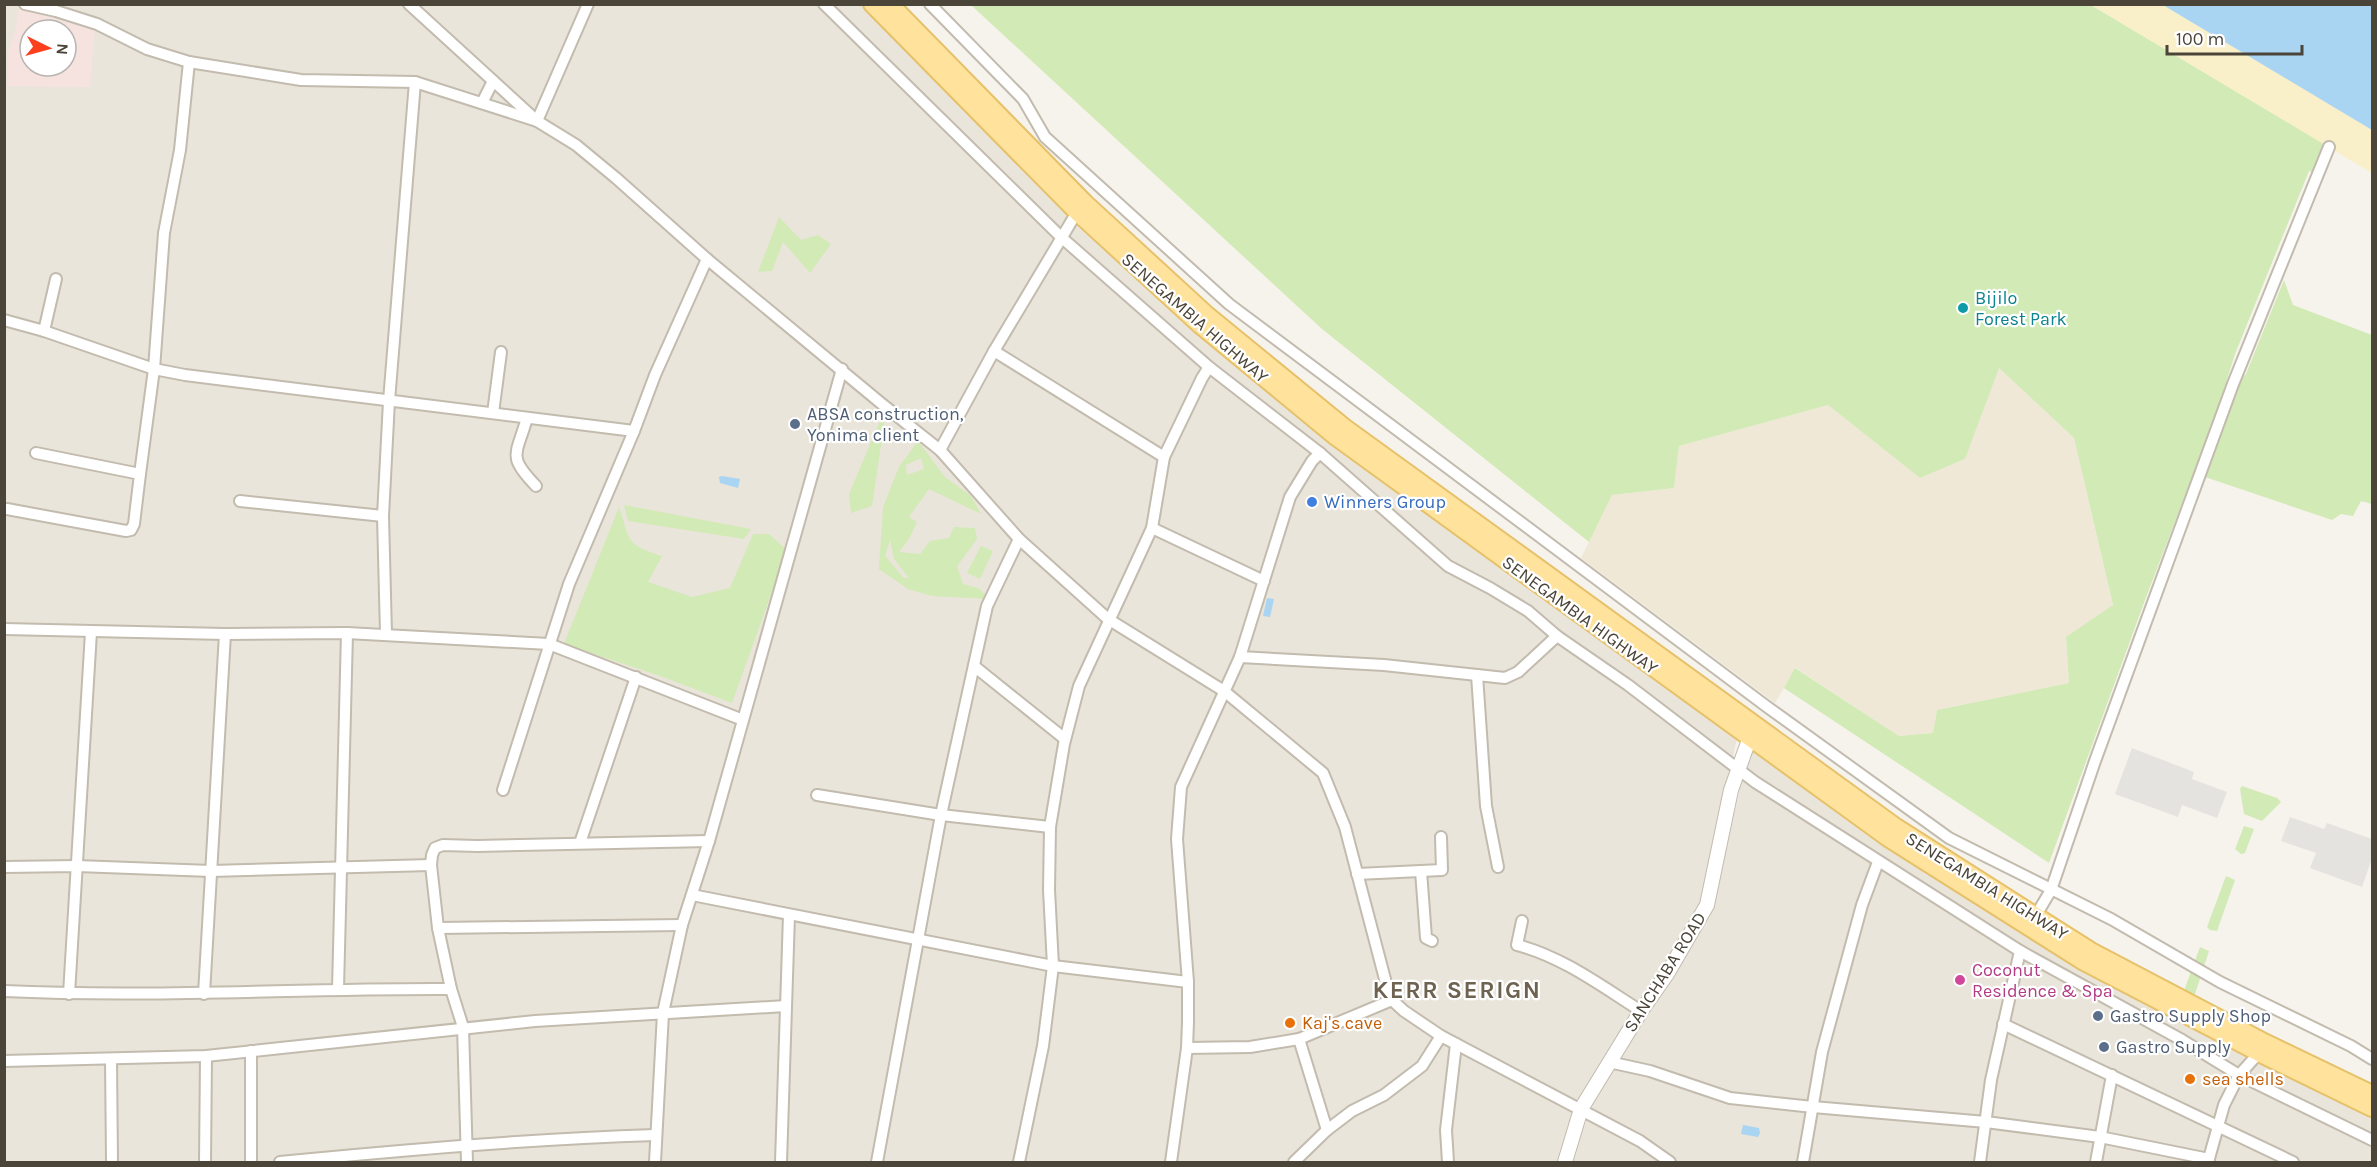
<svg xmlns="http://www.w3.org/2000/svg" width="2377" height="1167" viewBox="0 0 2377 1167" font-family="Karla,sans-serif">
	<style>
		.residential { fill: #eae5da; fill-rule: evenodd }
		.education { fill: #efe8d6 }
		.medical { fill: #f6e3e0; fill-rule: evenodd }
		.green { fill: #d2eab5; fill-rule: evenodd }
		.sand { fill: #f9efc9 }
		.parking { fill: #e5e3e0 }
		.water { fill: #a9d4f2 }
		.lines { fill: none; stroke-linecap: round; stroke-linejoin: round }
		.minor-casing { stroke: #c2bbae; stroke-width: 14 }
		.tertiary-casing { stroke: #c2bbae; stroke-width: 16 }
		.primary-casing { stroke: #e6c16a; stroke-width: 20 }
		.minor { stroke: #fff; stroke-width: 10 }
		.tertiary { stroke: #fff; stroke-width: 14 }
		.primary { stroke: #ffe39c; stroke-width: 16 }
		.culture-dot { fill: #0f9aa8; stroke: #fff; stroke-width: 2 }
		.service-dot { fill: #5c6f8a; stroke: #fff; stroke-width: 2 }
		.shop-dot { fill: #3f7fe0; stroke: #fff; stroke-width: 2 }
		.hotel-dot { fill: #d1479c; stroke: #fff; stroke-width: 2 }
		.food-dot { fill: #e8710a; stroke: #fff; stroke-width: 2 }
		.labels { text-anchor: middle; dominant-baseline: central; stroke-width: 4.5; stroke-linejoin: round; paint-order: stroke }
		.culture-label { font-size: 18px; fill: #0d838f; stroke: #fff; text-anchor: start }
		.street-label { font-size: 18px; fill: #4b4439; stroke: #fff }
		.service-label { font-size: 18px; fill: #4e5e75; stroke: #fff; text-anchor: start }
		.shop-label { font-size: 18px; fill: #366cbe; stroke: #fff; text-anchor: start }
		.hotel-label { font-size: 18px; fill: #b23c85; stroke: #fff; text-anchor: start }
		.food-label { font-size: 18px; fill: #c56008; stroke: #fff; text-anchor: start }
		.district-label { font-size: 24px; font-weight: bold; letter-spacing: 1.5px; fill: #6e6250; stroke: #fff }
	</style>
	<rect width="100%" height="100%" fill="#f6f3ec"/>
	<g class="residential">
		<path d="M5,5h865l233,239 635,490 -37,168 -37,71 -83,127 -20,62h-1556zM30,30h36v36h-36z"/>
		<path d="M1750,745l622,365v52h-803l31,-74 112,-178z"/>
	</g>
	<path class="education" d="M1998,367l76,71 39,168 -47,31 3,46 -132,27 -4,23 -34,3 -103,-68 -21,35 -194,-145 31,-63 62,-7 5,-42 149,-41 92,73 45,-19z"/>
	<path class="medical" d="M19,8l37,4 39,16 -5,59 -82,-1 -1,-31 8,-23zM30,30h36v36h-36z"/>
	<g class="green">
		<path d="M971,5h1120l238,142 -11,28 -9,-4 -74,183 -20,63 -70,183 -96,263 -265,-175 11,-20 104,68 34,-3 4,-23 132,-27 -3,-46 47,-32 -39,-167 -75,-70 -34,91 -45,19 -92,-73 -149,41 -5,42 -62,7 -23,47 -267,-213z"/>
		<path d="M779,217l22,23 17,-5 13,9 -21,29 -27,-31 -11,29 -14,1z"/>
		<path d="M2284,280l9,25 79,30v169l-11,-3 -8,15 -12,-2 -9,6 -127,-43 34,-96 7,-7z"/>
		<path d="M885,418l-13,88 -21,7 -2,-19 31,-73z"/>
		<path d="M918,441l27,36 26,19 10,18 -52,-25 -20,28 8,5 -8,17 -10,13 21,2 10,-13 19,-3 5,-11 21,1 2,11 -20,27 6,18 15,4 12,11 -58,-3 -24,-7 -29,-20 4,-62 16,-40zM921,458l3,11 -17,6 -1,-10zM890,540l4,19 15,19h-5l-19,-22z"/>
		<path d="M624,505l127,24 -7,10 -116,-18z"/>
		<path d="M619,507c12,35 6,37 43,49l-14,26 44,15 38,-9 23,-54h16l18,16 -55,153 -72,-27 -96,-32z"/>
		<path d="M981,546l12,5 -13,28 -13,-6z"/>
		<path d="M2242,786l35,12 4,4 -19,19 -18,-7 -4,-25z"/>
		<path d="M2244,826l10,3 -9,24 -4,1 -6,-5z"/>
		<path d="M2226,876l9,4 -18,51 -7,-1 -3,-3z"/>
		<path d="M2200,947l9,4 -14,43 -9,-2 -1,-4z"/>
	</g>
	<path class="sand" d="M2091,5h72l209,125v43z"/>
	<g class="parking">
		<path d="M2132,748l62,24 -2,7 35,13 -10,26 -35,-13 -4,12 -63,-23z"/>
		<path d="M2290,817l34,12 3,-6 45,16v19l-10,29 -52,-19 6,-15 -35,-12z"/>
	</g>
	<g class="water">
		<path d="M2163,5h209v125z"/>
		<path d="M722,476l18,3 -2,9 -18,-5 -1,-6z"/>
		<path d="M1267,598l7,1 -4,18 -7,-1z"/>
		<path d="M1743,1125l16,3 1,5 -2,4 -17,-3z"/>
	</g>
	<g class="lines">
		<defs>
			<g id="minor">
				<path d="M25,4l31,7 41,13 50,25 42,13 112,18 114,2 122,39 51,-117"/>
				<path d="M409,4l128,117 39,24 40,33 91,81 175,145 58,46 79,89 89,80 116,72 99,82 22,54 41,156 6,17 12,11 37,25 199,105 30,21"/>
				<path d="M824,4l237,233 148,130 111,86 128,113 42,22 38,23 29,25 71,49 127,97 265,169 162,89 57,35 133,65"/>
				<path d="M930,4l93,95 22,38 184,167 537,402 183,132 162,81 109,63 131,64 21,13"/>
				<path d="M482,103l11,-22"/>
				<path d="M4,320l40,11 110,38 10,-136 16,-83 9,-88"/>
				<path d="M44,331l12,-52"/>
				<path d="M994,351l170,106"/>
				<path d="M493,413l8,-61"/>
				<path d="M527,418c-11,38 -20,38 9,68"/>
				<path d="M940,450l54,-99 83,-139"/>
				<path d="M140,474l14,-105 31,6 449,56"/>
				<path d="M240,501l143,15"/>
				<path d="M7,509l119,22 5,-1 3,-6 6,-50 -104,-21"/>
				<path d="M1152,528l112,53"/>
				<path d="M4,629l221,5 122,-1 -9,356"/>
				<path d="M347,633l202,11 194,76"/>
				<path d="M386,634l-3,-118 6,-115 26,-319"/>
				<path d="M1240,657l144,8 121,13 13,-6 39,-36"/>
				<path d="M974,666l91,73"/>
				<path d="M1477,675l9,131 12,61"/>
				<path d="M503,790l66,-206 65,-153 21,-56 52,-116"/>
				<path d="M817,795l124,20 109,12"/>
				<path d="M580,843l56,-166"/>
				<path d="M4,867l73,-1 134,5 220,-6"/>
				<path d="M1421,871l5,67 6,3"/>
				<path d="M1357,874l85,-4 -1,-33"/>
				<path d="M692,895l361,71 135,16"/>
				<path d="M2035,917l16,-27 44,-129 138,-377 96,-237"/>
				<path d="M1522,921l-5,24c46,12 84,41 124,66"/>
				<path d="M438,928l244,-3"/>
				<path d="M4,991c149,7 298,-3 447,-2"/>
				<path d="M69,994l22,-362"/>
				<path d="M204,994l21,-360"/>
				<path d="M2003,1024l290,138"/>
				<path d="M1299,1039l28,91"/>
				<path d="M1187,1048l63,-1 49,-8 93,-39"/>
				<path d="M251,1051v111"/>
				<path d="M111,1059l1,103"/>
				<path d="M4,1061l202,-5 329,-35 251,-15"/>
				<path d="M1609,1062l41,9 80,27 83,9 173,15 114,15 109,22"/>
				<path d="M205,1162l1,-106"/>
				<path d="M280,1162c125,-12 250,-23 375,-27"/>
				<path d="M467,1162l-4,-135 -12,-38 -13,-61 -7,-63 1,-10 3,-7 8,-3 34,1 232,-5"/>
				<path d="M655,1162l8,-149 19,-88 27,-84 133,-472"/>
				<path d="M781,1162l8,-247"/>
				<path d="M877,1162l64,-347 46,-209 32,-67"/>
				<path d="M1019,1162l24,-116 10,-80 -4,-76 1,-63 14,-83 15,-58 73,-158 12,-71 38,-79 7,-11"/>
				<path d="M1171,1162l16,-114 1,-26v-40l-11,-143 4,-52 59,-130 50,-160 22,-36 8,-8"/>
				<path d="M1294,1162l33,-32 25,-19 32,-16 38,-29 19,-30"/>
				<path d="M1448,1162l-2,-32 10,-86"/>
				<path d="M1803,1162l19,-110 40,-147 16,-43"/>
				<path d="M1980,1162l11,-82 29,-129"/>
				<path d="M2096,1162l16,-87"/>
				<path d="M2208,1162l16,-57 15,-30 20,-22"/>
			</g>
			<path id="tertiary" d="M1565,1162l16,-53 60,-98 26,-37 40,-69 24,-115 19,-53"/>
			<g id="primary">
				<path d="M872,4l205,208 122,112 137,113 552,401 196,124 175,91 113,55"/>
				<path d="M890,4l195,199 122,112 137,112 552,400 195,124 173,91 108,52"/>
			</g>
		</defs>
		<use href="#minor" class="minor-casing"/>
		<use href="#tertiary" class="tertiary-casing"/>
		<use href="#primary" class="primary-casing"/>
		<use href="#minor" class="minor"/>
		<use href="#tertiary" class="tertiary"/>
		<use href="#primary" class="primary"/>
	</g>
	<circle class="culture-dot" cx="1963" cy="308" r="6"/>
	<g class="service-dot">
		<circle cx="795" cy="424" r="6"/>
		<circle cx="2098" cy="1016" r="6"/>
		<circle cx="2104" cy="1047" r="6"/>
	</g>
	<circle class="shop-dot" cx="1312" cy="502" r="6"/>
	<circle class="hotel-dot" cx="1960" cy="980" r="6"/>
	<g class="food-dot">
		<circle cx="1290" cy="1023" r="6"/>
		<circle cx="2190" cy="1079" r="6"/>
	</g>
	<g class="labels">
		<g class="culture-label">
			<text x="1975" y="298">Bijilo<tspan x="1975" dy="21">Forest Park</tspan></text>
		</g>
		<g class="street-label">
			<text transform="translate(1195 318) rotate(41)">SENEGAMBIA HIGHWAY</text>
			<text transform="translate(1580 615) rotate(36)">SENEGAMBIA HIGHWAY</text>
			<text transform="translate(1987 886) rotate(32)">SENEGAMBIA HIGHWAY</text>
			<text transform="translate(1665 972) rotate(-58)">SANCHABA ROAD</text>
		</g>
		<g class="service-label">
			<text x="807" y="414">ABSA construction,<tspan x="807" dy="21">Yonima client</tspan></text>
			<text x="2110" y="1016">Gastro Supply Shop</text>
			<text x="2116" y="1047">Gastro Supply</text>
		</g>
		<g class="shop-label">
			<text x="1324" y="502">Winners Group</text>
		</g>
		<g class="hotel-label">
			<text x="1972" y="970">Coconut<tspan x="1972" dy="21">Residence &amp; Spa</tspan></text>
		</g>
		<g class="food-label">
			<text x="1302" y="1023">Kaj's cave</text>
			<text x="2202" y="1079">sea shells</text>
		</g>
		<g class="district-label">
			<text x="1457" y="990">KERR SERIGN</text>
		</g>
	</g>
	<rect width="2377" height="1167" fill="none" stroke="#4b4439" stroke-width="12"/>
	<g transform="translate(48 48) rotate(95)"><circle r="28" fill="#ffffff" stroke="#b7b4b0" stroke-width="1.5"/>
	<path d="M0-4.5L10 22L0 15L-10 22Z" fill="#fc3f1d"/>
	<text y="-9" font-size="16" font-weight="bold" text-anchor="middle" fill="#4b4439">N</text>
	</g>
	<path d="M2167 45v9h135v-9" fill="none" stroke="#4b4439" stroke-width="3"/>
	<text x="2176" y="45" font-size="18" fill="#4b4439" stroke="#ffffff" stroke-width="4.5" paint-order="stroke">100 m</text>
</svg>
